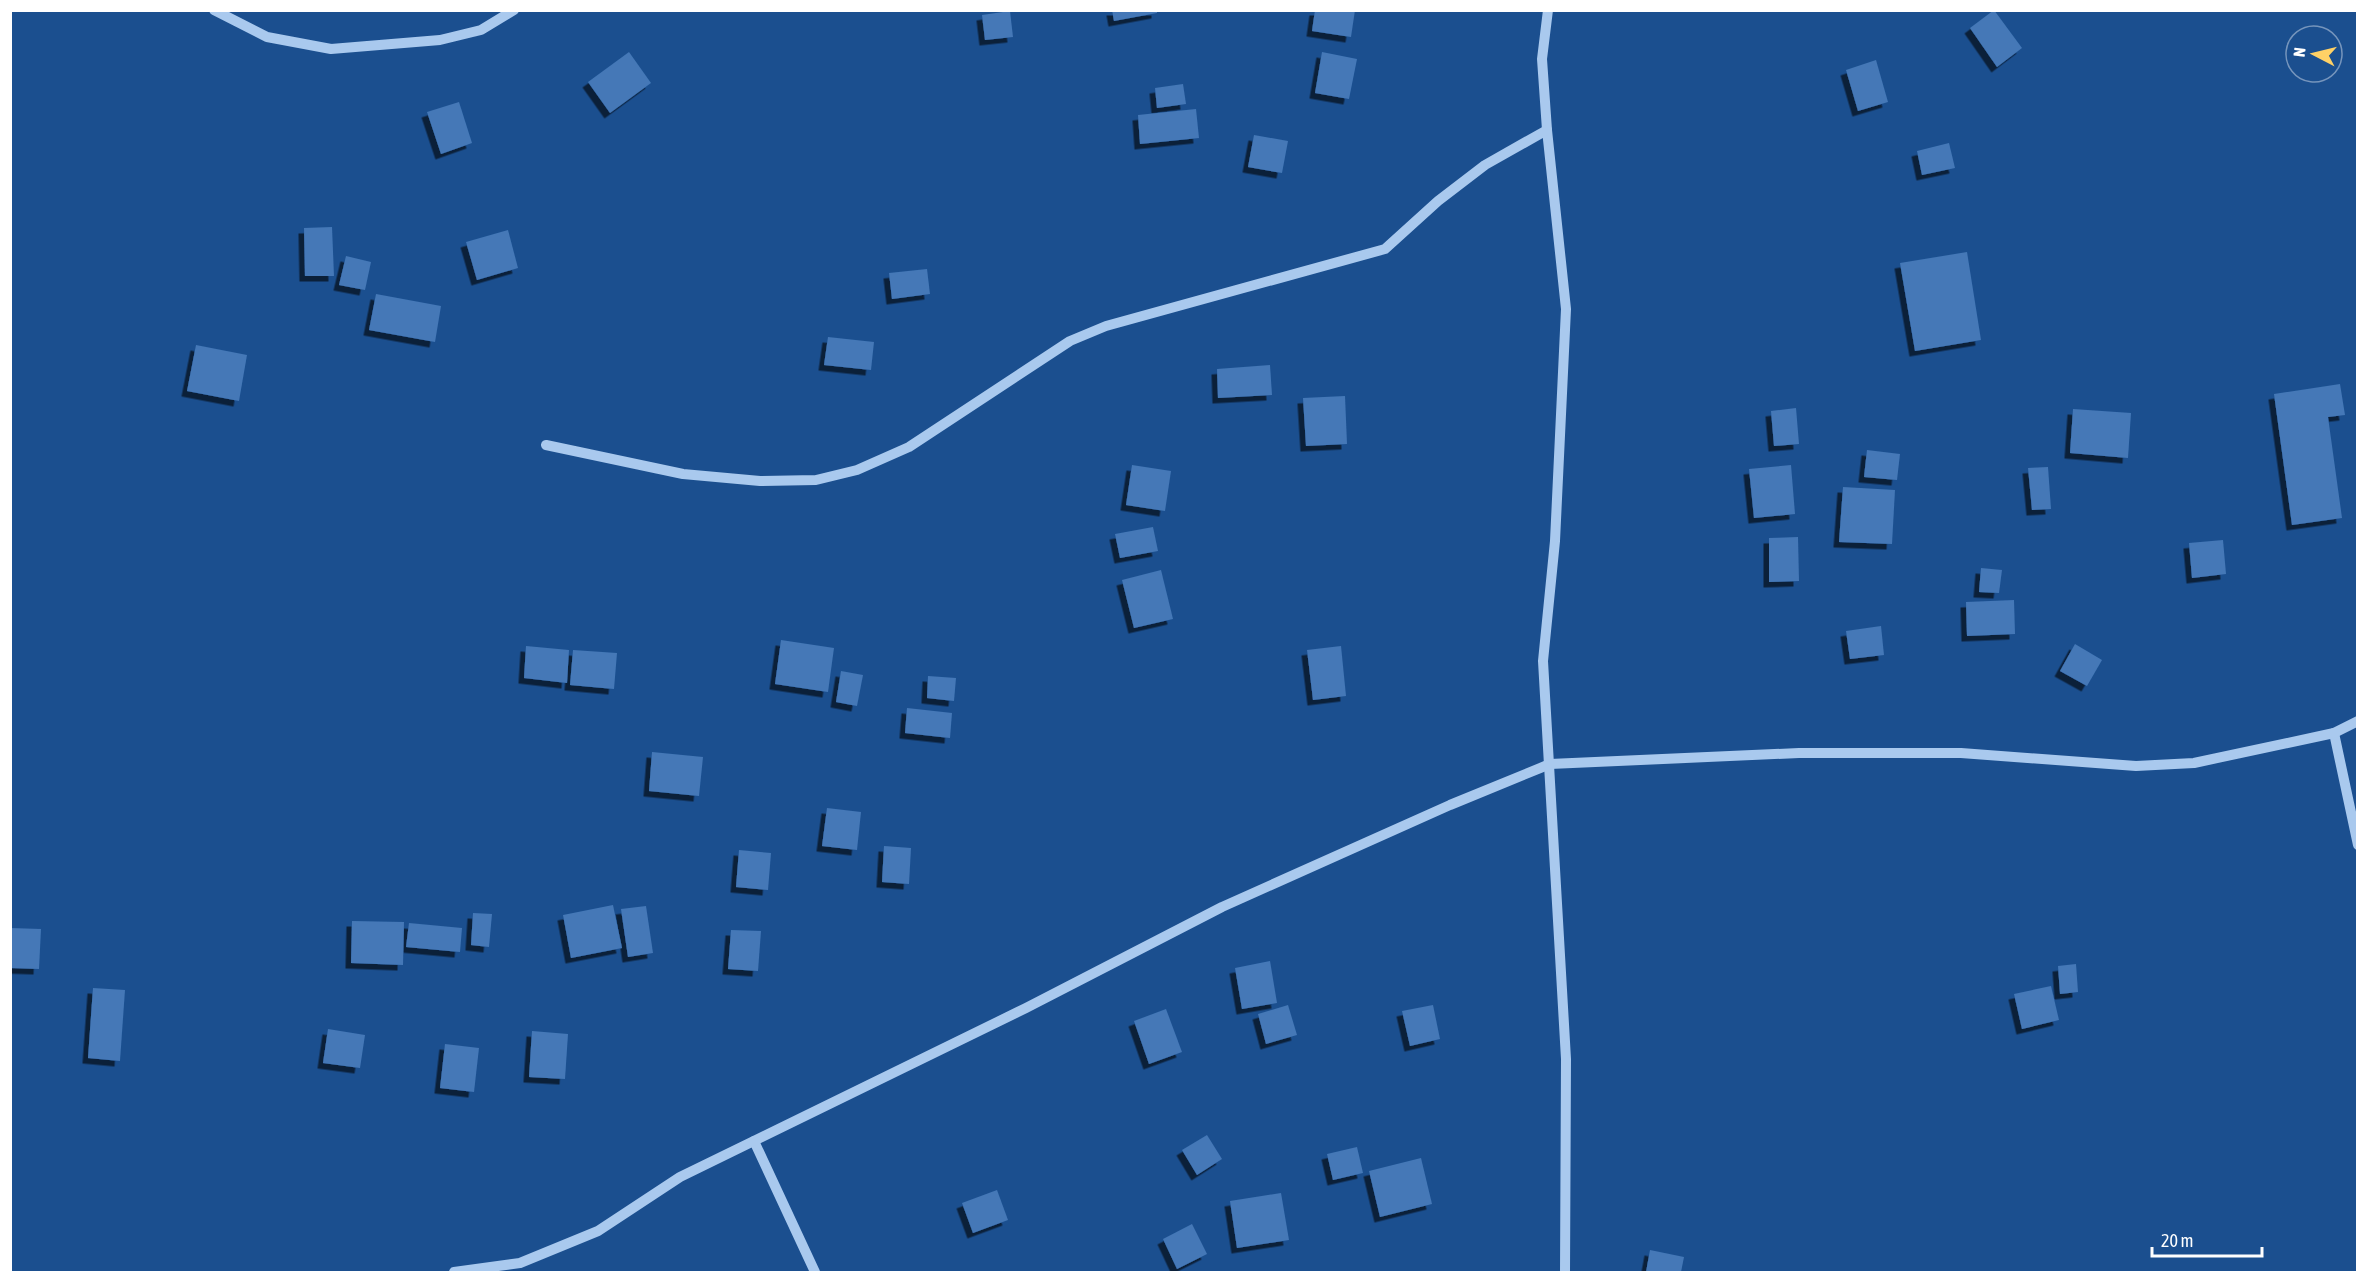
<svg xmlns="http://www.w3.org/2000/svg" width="2368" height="1283" viewBox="0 0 2368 1283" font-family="'Asap Condensed',sans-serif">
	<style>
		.building { fill: #4478b7; filter: url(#shadow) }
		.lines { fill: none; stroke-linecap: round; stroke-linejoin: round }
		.minor { stroke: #a9c9ee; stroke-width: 10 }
	</style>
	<defs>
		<filter id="shadow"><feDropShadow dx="-5.5" dy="5.5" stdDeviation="0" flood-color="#0009"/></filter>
	</defs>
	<rect width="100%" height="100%" fill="#1b4f8f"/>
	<g class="building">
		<path d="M1112,10h45v3l-43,8z"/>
		<path d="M1315,10h40l-4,27 -39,-6z"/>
		<path d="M1994,10l28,38 -25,19 -27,-39z"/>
		<path d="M1010,11l3,26 -28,3 -3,-25z"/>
		<path d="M629,52l22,31 -41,30 -22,-31z"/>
		<path d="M1322,52l35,7 -8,40 -34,-6z"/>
		<path d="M1876,60l12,42 -30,9 -12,-41z"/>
		<path d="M1183,84l3,20 -29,4 -2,-20z"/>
		<path d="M459,102l13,41 -31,11 -14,-42z"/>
		<path d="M1196,109l3,29 -59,6 -2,-29z"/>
		<path d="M1254,135l34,6 -6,32 -34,-6z"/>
		<path d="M1949,143l6,25 -33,7 -5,-24z"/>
		<path d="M332,227l2,49h-29l-1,-48z"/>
		<path d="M508,230l10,38 -41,12 -11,-38z"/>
		<path d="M1967,252l14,88 -66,11 -15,-88z"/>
		<path d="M346,256l25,6 -6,28 -26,-5z"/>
		<path d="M927,269l3,25 -38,5 -3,-26z"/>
		<path d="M376,294l65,12 -6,36 -66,-12z"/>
		<path d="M828,337l46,5 -3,28 -47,-5z"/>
		<path d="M196,345l51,10 -8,46 -52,-10z"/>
		<path d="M1270,365l2,30 -54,3 -1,-29z"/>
		<path d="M2340,384l5,31 -17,2 14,101 -50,7 -18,-131z"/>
		<path d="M1345,396l2,48 -41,2 -3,-48z"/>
		<path d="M1796,408l3,36 -25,2 -3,-35z"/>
		<path d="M2073,409l58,4 -3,45 -58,-5z"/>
		<path d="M1867,450l33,4 -3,26 -33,-3z"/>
		<path d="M1132,465l39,6 -6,40 -39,-6z"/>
		<path d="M1791,465l4,49 -41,4 -5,-49z"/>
		<path d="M2048,467l3,42 -19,1 -4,-42z"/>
		<path d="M1843,487l52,3 -3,54 -53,-2z"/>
		<path d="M1153,527l5,24 -38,7 -5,-24z"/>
		<path d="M1798,537l1,44 -30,1v-44z"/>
		<path d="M2223,540l3,34 -34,4 -3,-35z"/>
		<path d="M1981,568l21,2 -3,23 -20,-1z"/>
		<path d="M1161,570l12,49 -39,9 -12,-48z"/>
		<path d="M2014,600l1,34 -48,2 -1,-34z"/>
		<path d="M1881,626l3,29 -34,4 -4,-28z"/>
		<path d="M781,640l53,8 -6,44 -53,-8z"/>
		<path d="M2075,644l27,16 -15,26 -27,-15z"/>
		<path d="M526,646l43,4 -2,33 -43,-5z"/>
		<path d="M1341,646l5,50 -33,4 -6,-50z"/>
		<path d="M573,650l44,3 -3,36 -44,-4z"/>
		<path d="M841,671l22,4 -6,31 -21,-4z"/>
		<path d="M928,676l28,2 -2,23 -27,-3z"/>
		<path d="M907,708l45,5 -2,25 -45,-5z"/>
		<path d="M652,752l51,5 -4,39 -50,-5z"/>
		<path d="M827,808l34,4 -4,38 -35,-4z"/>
		<path d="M884,846l27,2 -2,36 -27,-2z"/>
		<path d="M739,850l32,3 -3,37 -32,-3z"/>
		<path d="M613,905l9,43 -51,10 -8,-43z"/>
		<path d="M646,906l7,47 -25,4 -7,-48z"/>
		<path d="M473,913l19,1 -3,33 -18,-2z"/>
		<path d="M352,921l52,1 -1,43 -52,-2z"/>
		<path d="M409,923l53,5 -2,24 -54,-5z"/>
		<path d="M10,928l31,1 -2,40 -29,-1z"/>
		<path d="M731,930l30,1 -3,40 -30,-2z"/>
		<path d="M1270,961l7,42 -35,6 -7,-41z"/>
		<path d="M2076,964l2,28 -18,2 -2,-28z"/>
		<path d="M2051,986l8,34 -37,9 -8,-35z"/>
		<path d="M93,988l32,2 -5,71 -32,-3z"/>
		<path d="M1288,1005l9,30 -31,9 -8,-30z"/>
		<path d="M1433,1005l7,34 -30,7 -8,-35z"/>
		<path d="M1166,1009l16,43 -33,12 -15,-43z"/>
		<path d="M328,1029l37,6 -5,33 -37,-5z"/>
		<path d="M532,1031l36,3 -3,45 -36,-2z"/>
		<path d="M445,1044l34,4 -5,44 -34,-4z"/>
		<path d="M1207,1135l15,24 -25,16 -15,-25z"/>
		<path d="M1357,1147l6,26 -30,7 -6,-26z"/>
		<path d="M1421,1158l11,46 -52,13 -11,-46z"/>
		<path d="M997,1190l11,30 -35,13 -11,-30z"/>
		<path d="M1281,1193l8,47 -52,8 -7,-47z"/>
		<path d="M1192,1224l15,30 -30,15 -14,-30z"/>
		<path d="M1650,1250l34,7 -3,15h-35z"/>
	</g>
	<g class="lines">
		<g class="minor">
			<path d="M214,10l53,27 64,12 109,-9 41,-10 33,-20"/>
			<path d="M1548,10l-6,49 5,71 19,179 -11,232 -12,120 23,398 -1,213"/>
			<path d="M546,445l137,29 77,7 56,-1 41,-10 52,-23 161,-106 36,-15 279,-77 53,-48 47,-36 62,-35"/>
			<path d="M2334,733l24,112"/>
			<path d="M754,1141l61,131"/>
			<path d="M454,1272l66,-9 78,-32 82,-54 346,-169 196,-101 228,-102 100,-41 249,-11h162l175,13 58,-3 140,-30 24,-12"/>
		</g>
	</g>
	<rect width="2368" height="1283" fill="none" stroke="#ffffff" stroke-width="24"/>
	<g transform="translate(2314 54) rotate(277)"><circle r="28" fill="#1b4f8f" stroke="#7695bc" stroke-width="1.5"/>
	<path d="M0-4.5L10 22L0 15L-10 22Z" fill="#ffd166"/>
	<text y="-9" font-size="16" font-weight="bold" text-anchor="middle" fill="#ffffff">N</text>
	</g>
	<path d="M2152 1247v9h110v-9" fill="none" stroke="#ffffff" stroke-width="3"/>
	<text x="2161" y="1247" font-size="18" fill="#ffffff" stroke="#1b4f8f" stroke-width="4.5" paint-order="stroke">20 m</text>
</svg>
